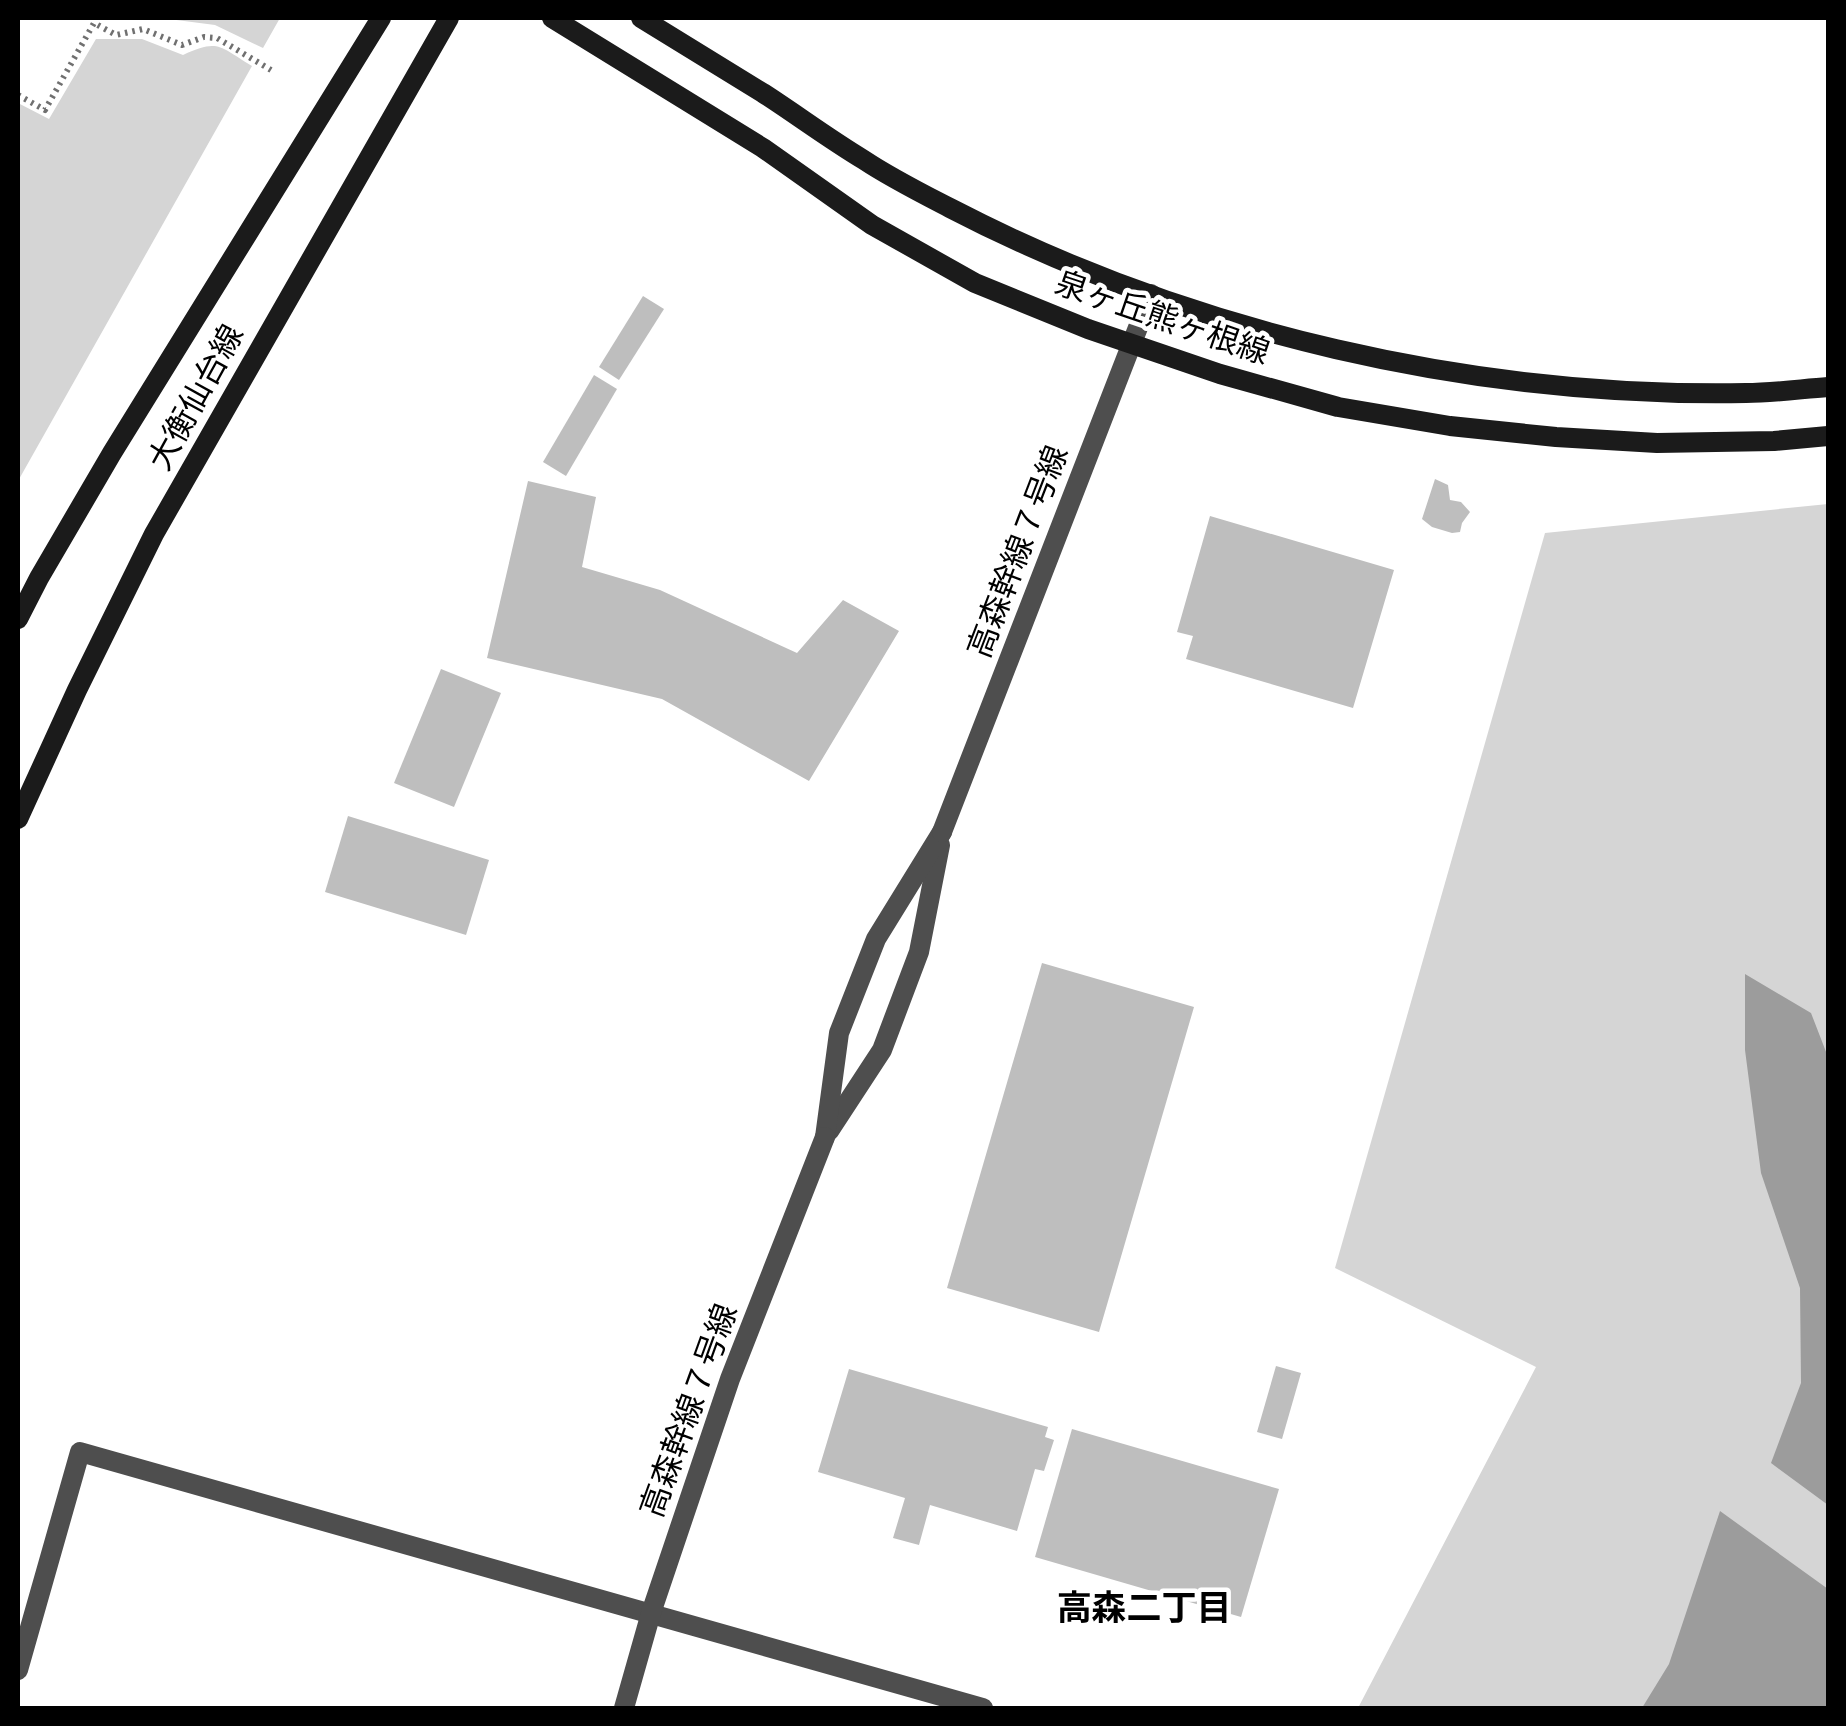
<svg xmlns="http://www.w3.org/2000/svg" width="1846" height="1726" viewBox="0 0 1846 1726" font-family="'Sofia Sans Condensed','Noto Sans JP',sans-serif">
	<style>
		.green { fill: #d5d5d5 }
		.water { fill: #9c9c9c }
		.building { fill: #bebebe }
		.lines { fill: none; stroke-linecap: round; stroke-linejoin: round }
		.path { stroke: #707070; stroke-width: 6; stroke-dasharray: 2.5 5; stroke-linecap: butt }
		.minor { stroke: #4e4e4e; stroke-width: 20 }
		.tertiary { stroke: #4e4e4e; stroke-width: 20 }
		.secondary { stroke: #1b1b1b; stroke-width: 20 }
		.labels { text-anchor: middle; dominant-baseline: central; stroke-width: 9; stroke-linejoin: round; paint-order: stroke }
		.street-label { font-size: 32px; fill: #000; stroke: #fff }
		.neighbourhood-label { font-size: 35px; font-weight: bold; fill: #000; stroke: #fff }
	</style>
	<rect width="100%" height="100%" fill="#fff"/>
	<g class="green">
		<path d="M161,18h119l-17,30 -48,-23z"/>
		<path d="M96,39h46l41,16c36,-17 37,-8 69,11l-234,415v-378l31,16z"/>
		<path d="M1828,504v1204h-470l178,-341 -201,-99 210,-735z"/>
	</g>
	<g class="water">
		<path d="M1745,974l66,39 17,44v448l-57,-42 30,-80 -1,-95 -39,-115 -16,-123z"/>
		<path d="M1720,1511l108,78v119h-186l27,-44z"/>
	</g>
	<g class="building">
		<path d="M643,296l21,13 -45,71 -20,-13z"/>
		<path d="M594,375l23,14 -51,87 -23,-14z"/>
		<path d="M1435,479l13,6 2,15 11,2 9,10 -8,11 -2,9 -8,1 -20,-6 -10,-8z"/>
		<path d="M528,481l68,16 -14,70 78,23 137,63 46,-53 56,31 -90,150 -147,-82 -175,-41z"/>
		<path d="M1210,516l184,54 -41,138 -167,-49 7,-23 -16,-4z"/>
		<path d="M441,669l60,24 -47,114 -60,-24z"/>
		<path d="M348,816l141,44 -23,75 -141,-43z"/>
		<path d="M1042,963l152,44 -95,325 -152,-44z"/>
		<path d="M1276,1366l25,7 -19,66 -25,-7z"/>
		<path d="M849,1369l199,58 -3,10 9,3 -10,31 -9,-2 -18,62 -87,-26 -11,40 -26,-7 12,-40 -87,-26z"/>
		<path d="M1072,1429l207,60 -38,128 -206,-60z"/>
	</g>
	<g class="lines">
		<path class="path" d="M18,95l27,15 49,-87 22,12 27,-6 39,16 22,-8 13,1 54,32"/>
		<g class="minor">
			<path d="M829,1131l53,-81 37,-98 21,-107"/>
			<path d="M825,1137l14,-104 37,-94 66,-107"/>
			<path d="M18,1670l62,-218 903,256"/>
		</g>
		<g class="tertiary">
			<path d="M942,832l209,-538"/>
			<path d="M624,1708l27,-95 79,-234 95,-242"/>
		</g>
		<g class="secondary">
			<path d="M552,18l211,130 109,77 103,58 113,46 132,45 118,33 112,19 106,11 101,6 117,-2 54,-5"/>
			<path d="M641,18c40,25 81,50 122,75 34,22 66,46 101,67 27,18 57,33 86,48 241,125 524,190 796,185 27,0 55,-4 82,-6"/>
			<path d="M18,619l21,-41 73,-125 269,-435"/>
			<path d="M18,819l59,-129 77,-156 295,-516"/>
		</g>
	</g>
	<g class="labels">
		<g class="street-label">
			<text transform="translate(1162 319) rotate(19)">泉ヶ丘熊ヶ根線</text>
			<text transform="translate(197 398) rotate(-61)">大衡仙台線</text>
			<text transform="translate(1019 552) rotate(-69)">高森幹線７号線</text>
			<text transform="translate(690 1411) rotate(-70)">高森幹線７号線</text>
		</g>
		<g class="neighbourhood-label">
			<text x="1144" y="1609">高森二丁目</text>
		</g>
	</g>
	<rect width="1846" height="1726" fill="none" stroke="#000000" stroke-width="40"/>
</svg>
